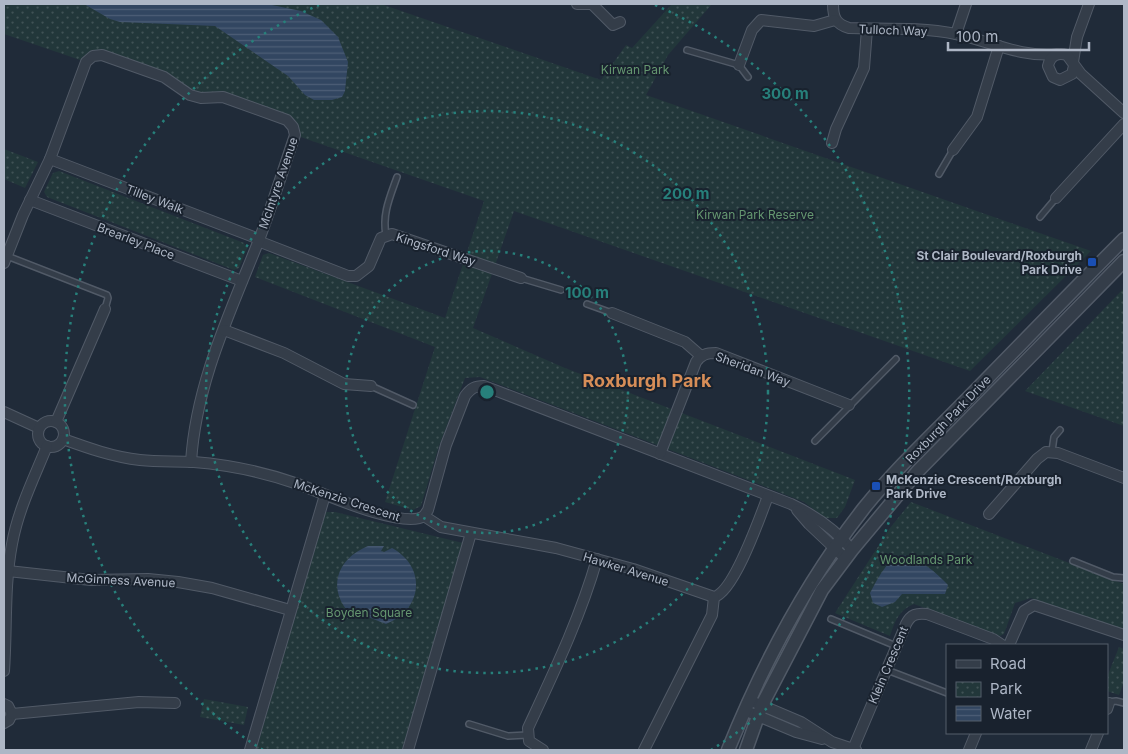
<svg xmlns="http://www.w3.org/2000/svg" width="1128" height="754" viewBox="0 0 1128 754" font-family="Inter,sans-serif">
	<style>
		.park { fill: url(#park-dots) }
		.water { fill: url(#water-rules) }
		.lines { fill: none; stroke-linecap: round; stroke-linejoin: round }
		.service-casing { stroke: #515a67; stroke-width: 8 }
		.minor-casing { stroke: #515a67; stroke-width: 12 }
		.tertiary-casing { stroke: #515a67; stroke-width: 15 }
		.service { stroke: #343d49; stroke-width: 5 }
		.minor { stroke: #343d49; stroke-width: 10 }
		.tertiary { stroke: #343d49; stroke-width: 12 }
		.ring { fill: none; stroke: #27807b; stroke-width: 2.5; stroke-dasharray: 2.5 5 }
		.transit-dot { fill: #1a4fb4; stroke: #19222e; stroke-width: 2 }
		.labels { text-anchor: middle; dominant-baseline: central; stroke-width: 4; stroke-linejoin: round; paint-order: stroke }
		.street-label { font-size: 12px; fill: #aeb7c6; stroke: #19222e }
		.park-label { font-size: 12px; fill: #659770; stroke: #19222e }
		.poi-label { font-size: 12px; font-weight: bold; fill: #aeb7c6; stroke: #19222e; text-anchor: end }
		.district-label { font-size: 18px; font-weight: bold; fill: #d78e58; stroke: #19222e }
		.centre { fill: #27807b; stroke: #19222e; stroke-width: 2.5 }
		.ring-label { font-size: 15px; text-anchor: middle; font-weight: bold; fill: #27807b; stroke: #19222e; stroke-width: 4; stroke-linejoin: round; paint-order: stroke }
	</style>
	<defs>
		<pattern id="park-dots" width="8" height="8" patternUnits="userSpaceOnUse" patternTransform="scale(1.25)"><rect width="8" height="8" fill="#22373a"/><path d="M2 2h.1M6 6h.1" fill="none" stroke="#405255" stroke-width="1.8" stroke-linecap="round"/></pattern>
		<pattern id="water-rules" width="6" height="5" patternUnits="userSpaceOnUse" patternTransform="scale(1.25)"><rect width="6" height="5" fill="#324661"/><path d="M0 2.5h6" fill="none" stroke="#4d5e76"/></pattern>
	</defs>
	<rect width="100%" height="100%" fill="#202b39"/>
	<g class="park">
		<path d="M4,4h377l220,76 25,-35 6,3 40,-44h40l-44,51 -22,40 445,156 -121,120 -456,-160 -41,117 92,40 290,112 -10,27 -8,11h-12l-21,-16 -43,-17 -281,-108 -15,1 -26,68 -18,60 -8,4 -28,-8 50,-155 -180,-70 8,-22 6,-2 176,65 39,-117 -189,-66 -2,-8 -70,-30 -22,1 -27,-16 -72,-27 -16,7 -82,-28z"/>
		<path d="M4,149l34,13 -13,26 -21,-9z"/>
		<path d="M59,171l185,72 3,5 -8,20 -5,2 -187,-73 -3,-5 9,-19z"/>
		<path d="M1124,288v138l-99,-35z"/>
		<path d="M911,502l213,82v46l-7,-1 -86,-31 -16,5 -11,31 -4,2 -86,-32c-15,6 -19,17 -24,32l-55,-23 55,-85z"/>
		<path d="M325,512h10l128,31 -61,207h-146z"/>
		<path d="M1119,647l5,2v33l-5,13 -12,-4v-14z"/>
		<path d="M204,699l44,8 -4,18 -44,-8z"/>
	</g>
	<g class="water">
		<path d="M84,4h183l34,7 20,9 17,17 10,25 -3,29 -3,6 -10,3h-18l-9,-5 -17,-19 -73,-50 -95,-4 -10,-3z"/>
		<path d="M368,546h16l-3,5 3,1 8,-4c35,19 31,62 -6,76l-18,-7 -16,-1c-26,-26 -16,-57 16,-70z"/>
		<path d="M903,555c17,4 33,17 45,30l-3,9h-43l-7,8 -13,5 -9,-4 -3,-10c7,-13 18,-36 33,-38z"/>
	</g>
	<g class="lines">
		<defs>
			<g id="service">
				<path d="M687,50l52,15 9,12"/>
				<path d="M939,174l14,-24"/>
				<path d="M1040,217l16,-19"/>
				<path d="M386,235c-4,-21 4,-38 11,-58"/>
				<path d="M7,256l100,39 1,3 -3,11"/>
				<path d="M521,278l40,12"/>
				<path d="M587,304l25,9"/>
				<path d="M371,386l42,19"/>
				<path d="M815,441l81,-82"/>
				<path d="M1052,451l2,-14 6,-7"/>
				<path d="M1073,561l40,16 11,1"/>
				<path d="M831,619l65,27"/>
				<path d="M887,670l60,23"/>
				<path d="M1108,702l8,-1 8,2"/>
				<path d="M469,724l39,12 19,-1"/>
			</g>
			<g id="minor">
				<path d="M577,4h15l21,21 7,-3"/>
				<path d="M833,4c0,14 3,20 16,24 35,1 72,-1 107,6 34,7 65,24 101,20"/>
				<path d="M956,34l10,-30"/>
				<path d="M1073,62l4,-25 12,-33"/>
				<path d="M739,65l13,-35 9,-10 53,6 21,-6"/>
				<path d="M1074,66l-2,8 -12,6 -7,-3 -5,-11c2,-10 9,-14 19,-11l14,19 43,39"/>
				<path d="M832,143l4,-14 28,-61 3,-39"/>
				<path d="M953,150l24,-33 22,-71"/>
				<path d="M50,159l209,80"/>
				<path d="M1056,198l68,-74"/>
				<path d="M30,200l212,81"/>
				<path d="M258,241l90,35h8l13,-10 12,-28 11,-4 129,44"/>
				<path d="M4,263l19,-48 27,-56 36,-97 7,-6 9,-1 62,22 26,18 11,3 22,-1 64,23 6,7 2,8c-12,35 -23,71 -36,105 -29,73 -63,143 -68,222"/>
				<path d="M612,313l73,29 16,14"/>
				<path d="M224,330l60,23 60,31 27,2"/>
				<path d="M4,412l35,16"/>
				<circle cx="51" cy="434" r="13"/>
				<path d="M56,422l49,-113"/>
				<path d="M63,439c25,9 50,18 77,21 18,2 36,1 54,2 36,3 70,10 104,22 24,9 106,46 126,32l4,-6 18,-65 19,-49c6,-8 10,-10 19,-10l307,118c23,11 45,26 61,46"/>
				<path d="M660,454l36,-92c5,-7 10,-9 20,-9l133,52"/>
				<path d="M797,510l12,14 37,35"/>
				<path d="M989,514l48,-55 9,-7 12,1 66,25"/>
				<path d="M424,516l17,11 115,21 77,21 81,28c20,-5 46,-80 54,-101"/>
				<path d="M8,571l83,9 57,-1 30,3 34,6 78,22"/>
				<path d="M1009,645l15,-34 10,-6 90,30"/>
				<path d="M4,671c3,-42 0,-85 8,-127 6,-34 22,-66 35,-98"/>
				<path d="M756,703l45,19 31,20 24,8"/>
				<path d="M4,704l4,2 4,8 -3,6 -5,3"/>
				<path d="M1107,709l2,-6"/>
				<path d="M751,713l45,19 26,7"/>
				<path d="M12,714l127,-12 36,1"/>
				<path d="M853,749l53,-125c5,-10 11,-11 21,-10l66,25 9,6"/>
				<path d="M250,750l75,-255"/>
				<path d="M408,750l63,-217"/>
				<path d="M543,750l-14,-9 -1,-13c26,-56 52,-110 69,-169"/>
				<path d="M644,750l68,-135 2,-18"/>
				<path d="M969,750l7,-17"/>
				<path d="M1091,750l7,-17"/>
			</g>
			<g id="tertiary">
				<path d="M728,750c35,-87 78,-168 136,-242 32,-40 71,-76 107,-113 51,-52 101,-104 153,-156"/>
				<path d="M746,750l16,-45 60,-115 30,-40 65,-78 207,-211"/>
			</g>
		</defs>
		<use href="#service" class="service-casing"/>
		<use href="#minor" class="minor-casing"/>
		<use href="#tertiary" class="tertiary-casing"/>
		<use href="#service" class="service"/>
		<use href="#minor" class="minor"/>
		<use href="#tertiary" class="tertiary"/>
	</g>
	<g class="ring">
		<circle cx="487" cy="392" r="141"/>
		<circle cx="487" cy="392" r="281"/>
		<path d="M263 750A422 422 0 0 1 319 5M655 5A422 422 0 0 1 711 750"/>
	</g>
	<g class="transit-dot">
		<rect x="1087" y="257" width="10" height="10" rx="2.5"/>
		<rect x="871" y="481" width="10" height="10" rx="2.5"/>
	</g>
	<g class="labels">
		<g class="street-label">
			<text transform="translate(893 30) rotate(2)">Tulloch Way</text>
			<text transform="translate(278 183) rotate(-71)">McIntyre Avenue</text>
			<text transform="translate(155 199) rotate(21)">Tilley Walk</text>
			<text transform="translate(136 241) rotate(21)">Brearley Place</text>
			<text transform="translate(436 249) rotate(18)">Kingsford Way</text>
			<text transform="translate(753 369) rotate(20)">Sheridan Way</text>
			<text transform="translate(948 419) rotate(-46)">Roxburgh Park Drive</text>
			<text transform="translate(347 500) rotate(18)">McKenzie Crescent</text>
			<text transform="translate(626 569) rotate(17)">Hawker Avenue</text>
			<text transform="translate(121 580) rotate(3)">McGinness Avenue</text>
			<text transform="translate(888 665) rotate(-67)">Klein Crescent</text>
		</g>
		<g class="park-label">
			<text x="635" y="69">Kirwan Park</text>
			<text x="755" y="214">Kirwan Park Reserve</text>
			<text x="926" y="559">Woodlands Park</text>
			<text x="369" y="612">Boyden Square</text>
		</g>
		<g class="poi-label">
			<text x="1082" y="255">St Clair Boulevard/Roxburgh<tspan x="1082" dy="14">Park Drive</tspan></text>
			<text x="886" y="479" text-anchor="start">McKenzie Crescent/Roxburgh<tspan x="886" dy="14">Park Drive</tspan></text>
		</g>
		<g class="district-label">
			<text x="647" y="380">Roxburgh Park</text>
		</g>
	</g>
	<circle cx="487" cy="392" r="8" class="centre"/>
	<g class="ring-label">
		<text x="785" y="99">300 m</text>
		<text x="686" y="199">200 m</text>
		<text x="587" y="298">100 m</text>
	</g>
	<rect width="1128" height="754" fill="none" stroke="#aeb7c6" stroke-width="10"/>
	<rect x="946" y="644" width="162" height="90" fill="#19222e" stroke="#555e6b"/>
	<rect x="956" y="660" width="25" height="8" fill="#343d49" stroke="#555e6b"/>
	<text x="990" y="669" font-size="15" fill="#aeb7c6">Road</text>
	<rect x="956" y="682" width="25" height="15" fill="url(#park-dots)" stroke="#555e6b"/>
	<text x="990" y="694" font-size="15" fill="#aeb7c6">Park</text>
	<rect x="956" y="706" width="25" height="15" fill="url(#water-rules)" stroke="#555e6b"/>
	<text x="990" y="719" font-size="15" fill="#aeb7c6">Water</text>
	<path d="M948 42v8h141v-8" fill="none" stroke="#aeb7c6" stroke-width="2.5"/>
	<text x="956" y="42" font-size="15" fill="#aeb7c6" stroke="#19222e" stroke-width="4" paint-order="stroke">100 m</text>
</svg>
